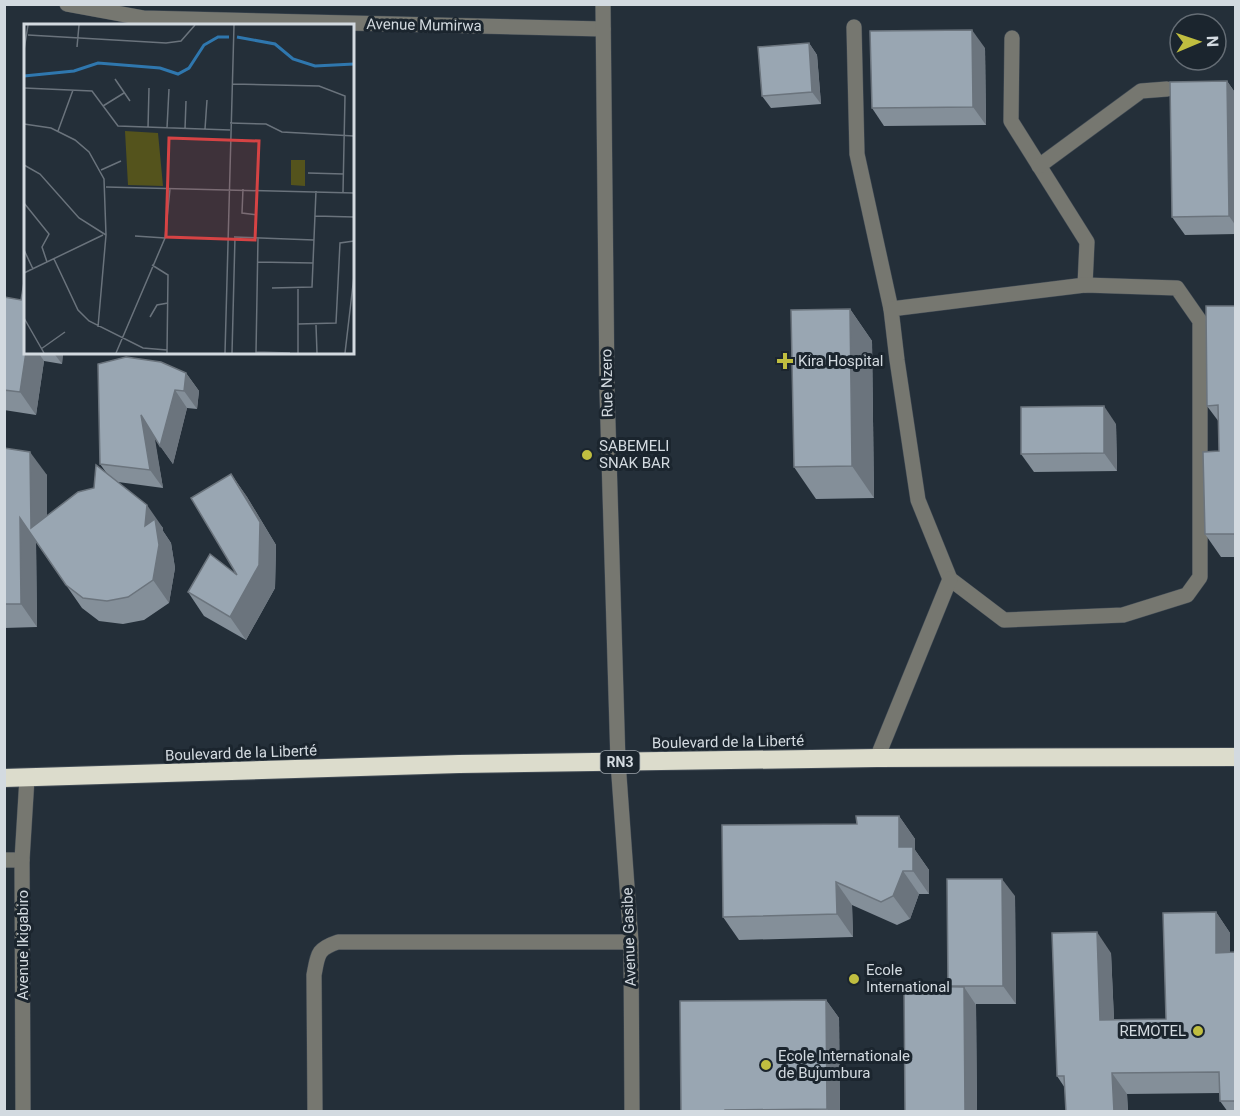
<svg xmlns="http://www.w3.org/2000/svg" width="1240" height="1116" viewBox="0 0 1240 1116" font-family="Roboto,sans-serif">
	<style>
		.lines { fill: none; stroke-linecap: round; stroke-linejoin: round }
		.minor-casing { stroke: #404a54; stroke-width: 16 }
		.highway-casing { stroke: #404a54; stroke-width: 20 }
		.minor { stroke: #767770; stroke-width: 15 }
		.highway { stroke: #dcdccc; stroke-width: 18 }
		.wall { fill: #848f99 }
		.shaded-wall { fill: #6b747d }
		.building { fill: #99a6b2; stroke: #6b747d; stroke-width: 1.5 }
		.poi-dot { fill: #c0be40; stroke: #1b252e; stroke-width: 2 }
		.labels { text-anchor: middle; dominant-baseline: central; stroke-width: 6; stroke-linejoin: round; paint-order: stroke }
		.shield { fill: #1b252e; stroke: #9ca4ab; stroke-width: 1.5 }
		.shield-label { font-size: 14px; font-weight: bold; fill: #d3dae0 }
		.street-label { font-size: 15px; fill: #d3dae0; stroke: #1b252e }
		.poi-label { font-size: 15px; fill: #d3dae0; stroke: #1b252e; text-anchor: start }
		.inset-river { fill: none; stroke: #2f77ae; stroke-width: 3 }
		.inset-road { fill: none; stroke: #6a737c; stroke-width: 1.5 }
		.view { fill: #d64344; fill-opacity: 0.15; stroke: #d64344; stroke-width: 3 }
		.inset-edge { fill: none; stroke: #d3dae0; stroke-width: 3 }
	</style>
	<rect width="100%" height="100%" fill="#242f39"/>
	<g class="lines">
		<defs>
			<g id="minor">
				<path d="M67,4l76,14 460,11"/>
				<path d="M603,4l4,386 11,372 13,180 1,170"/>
				<path d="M854,27l3,127 34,155"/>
				<path d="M1012,38l-1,83 76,121 -2,43"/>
				<path d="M1039,166l102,-75 26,-2"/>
				<path d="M1085,285l92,3 23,33v256l-13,18 -64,20 -119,5 -54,-41 -32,-79 -21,-140 -6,-51z"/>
				<path d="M877,758l73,-179"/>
				<path d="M4,860h18"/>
				<path d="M23,1112l-1,-252 5,-82"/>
				<path d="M315,1112l-1,-137c4,-21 3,-26 24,-33h293"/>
			</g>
			<path id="highway" d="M4,778l455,-14 418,-6 359,-1"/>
		</defs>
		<use href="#minor" class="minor-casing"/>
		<use href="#highway" class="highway-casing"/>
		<use href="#minor" class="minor"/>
		<use href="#highway" class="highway"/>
	</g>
	<g class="wall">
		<path d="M809,43l8,12 4,49 -50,4 -9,-12z"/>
		<path d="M985,48l1,77 -102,1 -12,-18z"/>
		<path d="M1227,81l9,13v140l-51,1 -13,-18z"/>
		<path d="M4,297l17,3 5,52h37l-1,12 -18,-3 -8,54 -32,-5z"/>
		<path d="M1236,306v251h-15l-16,-23 14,-83v-29l-12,-16z"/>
		<path d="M850,309l22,32 2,157 -58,1 -22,-32z"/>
		<path d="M186,373l13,18 -2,18 -10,-1 -14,56 -19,-27 9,51 -45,-6 45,46v3l8,12 4,25 -6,35 -25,17 -21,4 -24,-3 -17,-13 -46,-66 1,85 -33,1v-180l43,27v41l47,-28 14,-13 -8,-11z"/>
		<path d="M1116,424l1,47 -83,1 -13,-18z"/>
		<path d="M231,474l16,23 29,48 -1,43 -29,52 -42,-24 -16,-24 49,-17z"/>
		<path d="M899,816l16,23v11l14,20v24h-10l-9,25 -13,6 -45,-20 1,32 -114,3 -16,-23 134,-93z"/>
		<path d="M1015,896l1,108h-40l1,108 -72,-1 43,-124z"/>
		<path d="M1216,912l14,21v19h6v160h-8l-8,-11v-8l-93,1 1,18h-62l-1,-24 -8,-12 54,-123 3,67 52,-1z"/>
		<path d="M826,1000l13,18 1,94h-159z"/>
	</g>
	<g class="shaded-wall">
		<path d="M972,30l13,18 1,77 -13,-18z"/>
		<path d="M809,43l8,12 4,49 -9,-12z"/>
		<path d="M1227,81l9,13v132l-7,-10z"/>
		<path d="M850,309l22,32 2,157 -22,-32z"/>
		<path d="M26,352h12l6,9 -8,54 -16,-23z"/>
		<path d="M53,352h10l-1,12z"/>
		<path d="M186,373l13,18 -2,18 -13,-18z"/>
		<path d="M175,390l12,18 -14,56 -13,-18z"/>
		<path d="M1104,406l12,18 1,47 -13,-18z"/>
		<path d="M141,415l13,18 9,55 -13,-18z"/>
		<path d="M30,452l17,23v76l-16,-23z"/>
		<path d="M231,474l16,23 29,48 -1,43 -29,52 -16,-23 29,-52z"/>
		<path d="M147,505l16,23v3l8,12 4,25 -6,35 -16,-23 -8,-54z"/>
		<path d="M20,518l16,23 1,86 -16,-23z"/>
		<path d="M899,816l16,23v11l14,20v24l-16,-23 -14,-24z"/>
		<path d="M903,871l16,23 -9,25 -17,-23z"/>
		<path d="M1002,879l13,17 1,108 -13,-18z"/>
		<path d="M836,882l16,23 1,32 -16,-23z"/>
		<path d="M1216,912l14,21v41l-14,-21z"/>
		<path d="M1097,932l14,21 4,88 -15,-21z"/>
		<path d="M964,987l12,18 1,107h-12z"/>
		<path d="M826,1000l13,18 1,94h-10l-3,-3z"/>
		<path d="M1112,1073l15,21 1,18h-14z"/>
	</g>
	<g class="building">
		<path d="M972,30l1,77 -101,1 -2,-77z"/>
		<path d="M809,43l3,49 -50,4 -4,-49z"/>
		<path d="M1227,81l2,135 -57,1 -2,-135z"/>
		<path d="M26,270v82l-6,40 -16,-2v-93l17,3z"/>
		<path d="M1206,306h30v228h-31l-2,-82 16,-1 -1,-46 -11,1z"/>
		<path d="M850,309l2,157 -58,1 -3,-157z"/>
		<path d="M126,357l35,5 25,11 -2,18 -9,-1 -15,56 -19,-31 9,55 -50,-6 -2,-100z"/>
		<path d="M1104,406v47l-83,1v-47z"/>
		<path d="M4,448l26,4 1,76 47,-36 16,-4 2,-23 51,40 -2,21 10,-7 4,26 -6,35 -25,17 -21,4 -24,-3 -17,-13 -46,-67 1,86h-17z"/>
		<path d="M231,474l29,48 -1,43 -29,52 -42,-25 22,-38 27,21 -46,-77z"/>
		<path d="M856,816h43v31h14v24h-10l-10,25 -12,6 -45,-20 1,32 -114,3 -1,-92 135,-1z"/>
		<path d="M947,879h55l1,107h-55z"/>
		<path d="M1216,912v41l20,-1v149h-16l-1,-29 -107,1 2,39h-48l-2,-36h-7l-5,-143 45,-1 3,88 66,-1 -3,-106z"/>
		<path d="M904,986l60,1 1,125 -60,-1z"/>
		<path d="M826,1000l1,109 -102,1v2h-44l-1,-111z"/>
	</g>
	<g class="poi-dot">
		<path d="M782 352h6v6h6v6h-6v6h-6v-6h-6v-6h6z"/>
		<circle cx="587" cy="455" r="6"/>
		<circle cx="854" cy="979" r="6"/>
		<circle cx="1198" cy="1031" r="6"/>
		<circle cx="766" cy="1065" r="6"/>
	</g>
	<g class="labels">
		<rect class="shield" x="600.5" y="751" width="39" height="22" rx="4.5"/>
		<g class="shield-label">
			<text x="620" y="762">RN3</text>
		</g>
		<g class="street-label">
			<text transform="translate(424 25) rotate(1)">Avenue Mumirwa</text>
			<text transform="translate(607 383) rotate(-91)">Rue Nzero</text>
			<text transform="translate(728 742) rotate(-1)">Boulevard de la Liberté</text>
			<text transform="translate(241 753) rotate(-2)">Boulevard de la Liberté</text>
			<text transform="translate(629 937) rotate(-92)">Avenue Gasibe</text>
			<text transform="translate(23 945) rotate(-90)">Avenue Ikigabiro</text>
		</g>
		<g class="poi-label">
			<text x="798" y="361">Kira Hospital</text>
			<text x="599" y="446">SABEMELI<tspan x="599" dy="17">SNAK BAR</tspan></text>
			<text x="866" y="970">Ecole<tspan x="866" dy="17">International</tspan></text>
			<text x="1186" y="1031" text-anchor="end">REMOTEL</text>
			<text x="778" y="1056">Ecole Internationale<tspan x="778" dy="17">de Bujumbura</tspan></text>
		</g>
	</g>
	<g transform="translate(24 24)">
		<rect width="330" height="330" fill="#242f39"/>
		<path d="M101,107l33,2 5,53 -35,-1zM267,136h14v26l-14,-1z" fill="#54531c"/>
		<path class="inset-river" d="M213,13l38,7 18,15 22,7 39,-2M0,52l50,-5 24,-8 62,5 18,6 11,-6 15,-23 14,-8h11"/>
		<path class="inset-road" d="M4,11l138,8 15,-2 14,-16M53,23l2,-22M0,26l4,-25M91,55l15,22M208,60l87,2 26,10 -2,96M0,64l68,3 26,35 112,4M79,82l21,-13M206,99l36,1 16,8 72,4M0,100l27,4 24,12 14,12 15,27 2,56 -8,92M124,104l1,-40M143,104l2,-39M161,105l1,-28M181,105l2,-29M34,107l15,-41M0,141l16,9 39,44 27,17M77,146l20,-9M284,149l36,1M82,163l248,6M219,165l-1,24 15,2M0,179l25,31 -7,13 5,15M291,192l39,1M111,212l30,2M210,213l80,3M0,226l9,19M30,235l24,51 11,11 54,27 24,2M233,238l56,1M128,241l16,10 -1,78M0,249l79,-38M248,264l40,-1 4,-96M126,293l7,-12 11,-2M0,294l20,35M274,300l38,-1 4,-80 14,-2M292,301l1,28M17,325l24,-17M232,328l34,1M92,329l49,-115 5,-49M201,329l9,-328M208,329l3,-116M232,329l2,-115M274,329v-64M321,329l9,-77"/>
		<path class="view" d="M145,114l90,3 -4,99 -89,-3z"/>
		<rect width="330" height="330" class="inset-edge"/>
	</g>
	<rect width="1240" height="1116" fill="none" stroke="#d3dae0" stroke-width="12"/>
	<g transform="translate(1198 42) rotate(88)"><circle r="28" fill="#1b252e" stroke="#656d75" stroke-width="1.5"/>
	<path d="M0-4.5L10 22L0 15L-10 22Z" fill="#c0be40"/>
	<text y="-9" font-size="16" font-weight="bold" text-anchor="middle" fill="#d3dae0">N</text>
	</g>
</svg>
